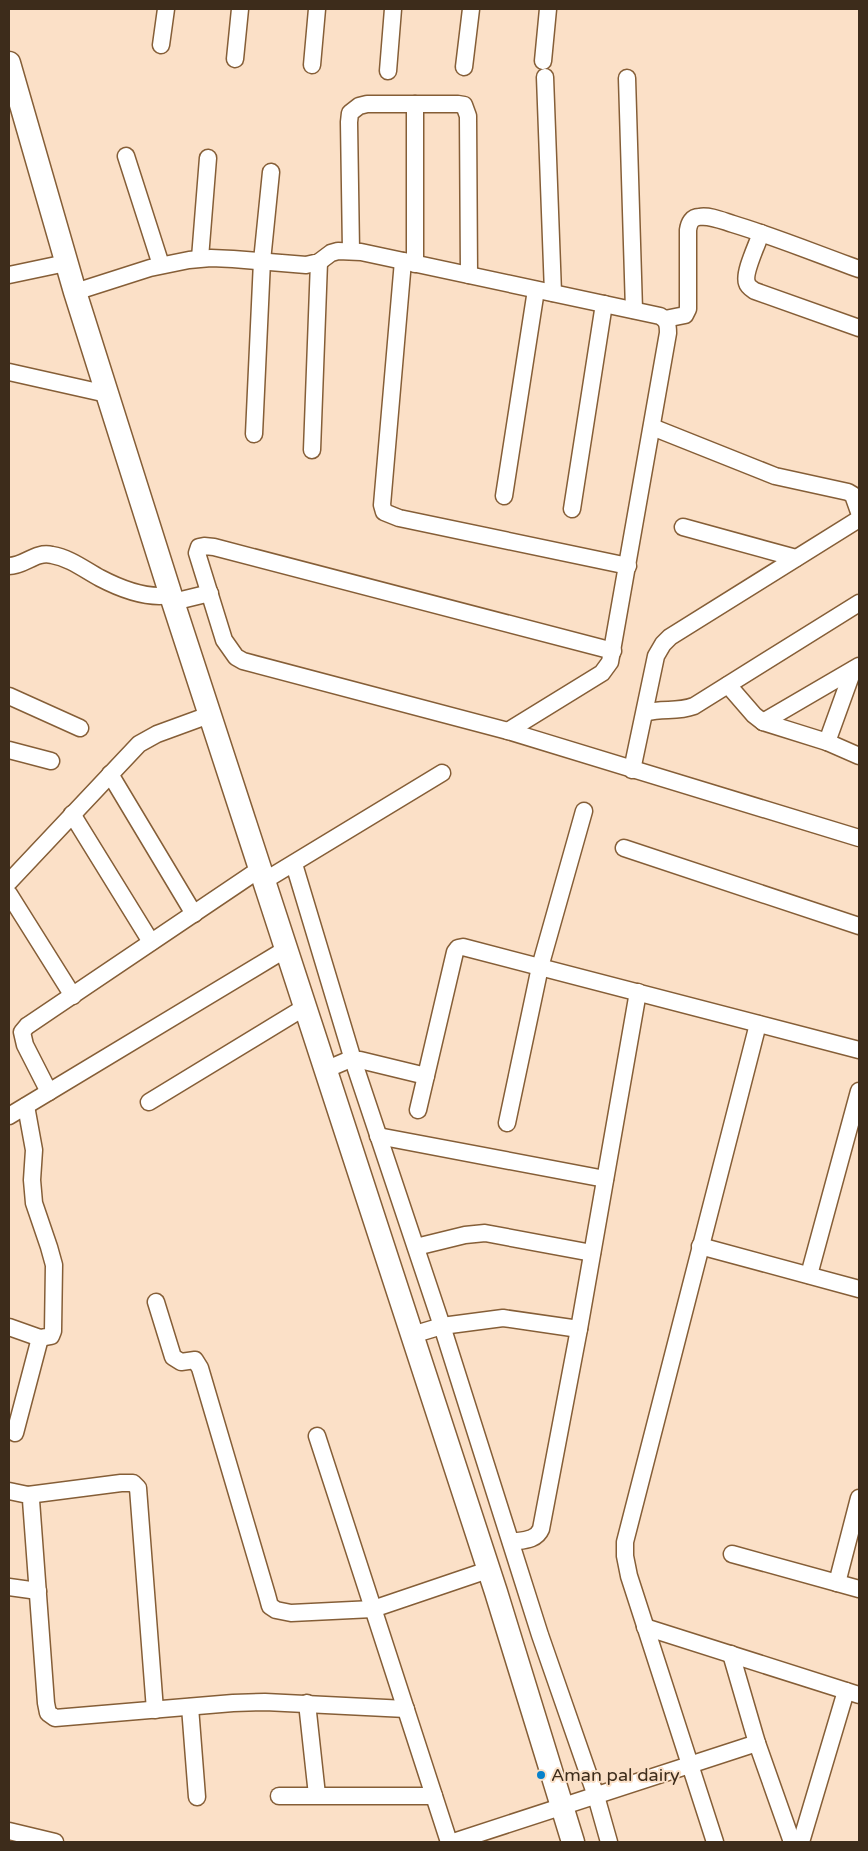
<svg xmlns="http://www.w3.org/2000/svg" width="868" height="1851" viewBox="0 0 868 1851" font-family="'Varela Round',sans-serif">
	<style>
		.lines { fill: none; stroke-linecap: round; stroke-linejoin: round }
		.street-casing { stroke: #855e37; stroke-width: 19 }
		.secondary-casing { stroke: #855e37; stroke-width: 25 }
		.street { stroke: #fff; stroke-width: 16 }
		.secondary { stroke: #fff; stroke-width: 22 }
		.poi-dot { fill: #0882cb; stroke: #fbe0c7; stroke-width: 2 }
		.labels { text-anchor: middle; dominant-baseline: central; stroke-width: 4; stroke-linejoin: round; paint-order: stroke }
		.poi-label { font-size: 18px; fill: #3d2c1b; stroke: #fbe0c7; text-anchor: start }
	</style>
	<rect width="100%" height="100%" fill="#fbe0c7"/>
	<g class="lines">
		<defs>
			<g id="street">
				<path d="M161,45l5,-36"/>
				<path d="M235,59l5,-50"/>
				<path d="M543,61l5,-52"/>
				<path d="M312,65l5,-56"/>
				<path d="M464,67l7,-58"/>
				<path d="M388,71l5,-62"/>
				<path d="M545,77l8,216"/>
				<path d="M627,78l7,232"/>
				<path d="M415,104v160"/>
				<path d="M126,156l35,109"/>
				<path d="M761,233c-3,10 -18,40 -14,50 1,4 5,6 8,8l104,37"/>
				<path d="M351,251l-2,-129 1,-9 9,-7 8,-2h91l6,1 4,11 1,159"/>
				<path d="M200,258l8,-100"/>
				<path d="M403,261l-21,244 2,7 15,6 229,48"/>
				<path d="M9,275l57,-12"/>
				<path d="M75,292l75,-24 39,-8 22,-2 22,1 73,6 13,-3 12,-9 7,-2 23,1 299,64c7,4 8,8 8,17l-58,329 -8,11 -94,58"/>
				<path d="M665,319l20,-4 3,-6v-79c1,-7 4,-13 11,-13 11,-2 24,4 34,7 43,13 84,30 126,45"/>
				<path d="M9,372l98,22"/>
				<path d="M652,427l123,49 73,16 5,3 6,17"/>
				<path d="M254,434l8,-173 9,-89"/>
				<path d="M312,450l7,-188"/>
				<path d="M504,496l32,-206"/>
				<path d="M572,509l32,-205"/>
				<path d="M683,527l113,31"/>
				<path d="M9,566c16,0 26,-15 43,-11 18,3 33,15 48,23 21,11 47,21 70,17"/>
				<path d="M173,602l37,-9"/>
				<path d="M613,651l-399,-104 -10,-1 -5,1 -2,6 27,87 12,17 7,4 265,70 351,107"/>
				<path d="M728,685l26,30 9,7 64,20 32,14"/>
				<path d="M9,696l71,32"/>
				<path d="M645,713c18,-6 30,0 49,-7l165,-103"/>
				<path d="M763,722l96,-56"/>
				<path d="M827,742l26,-72"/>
				<path d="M9,750l42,11"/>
				<path d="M632,770l24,-114 7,-12 7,-7 189,-118"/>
				<path d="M110,774l84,140"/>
				<path d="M72,814l79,128"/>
				<path d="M624,848l235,78"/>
				<path d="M294,864l59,196 89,266 98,309 56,161 13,46"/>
				<path d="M264,881l178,-108"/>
				<path d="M9,882l130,-138 18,-10 52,-19"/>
				<path d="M9,894l64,102"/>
				<path d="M325,1070l21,-9 14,-1 66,16"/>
				<path d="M49,1092l-24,-47 -3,-13 5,-6 233,-157"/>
				<path d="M149,1102l156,-95"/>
				<path d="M418,1110l37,-158 3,-4 5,-1 396,103"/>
				<path d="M9,1116l277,-167"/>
				<path d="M507,1123l33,-156 44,-156"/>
				<path d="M378,1136l227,43"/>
				<path d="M700,1246l159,43"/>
				<path d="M416,1247l49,-12 20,-2 107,20"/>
				<path d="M809,1275l50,-184"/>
				<path d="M156,1302l17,55 8,5 14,-2 5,8 67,227 3,11 6,4 15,3 82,-4 115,-39"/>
				<path d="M9,1327l31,11 11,-2 2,-5 1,-66 -5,-18 -15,-44 -2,-23 2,-30 -8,-44"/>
				<path d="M412,1335l30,-9 61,-8 76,11"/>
				<path d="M15,1433l25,-95"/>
				<path d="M317,1436l132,406"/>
				<path d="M9,1491l19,4 3,5 15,203 2,10 7,5 178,-15 32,-1 141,7"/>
				<path d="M28,1495l93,-12h12l5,5 17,222"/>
				<path d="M511,1542c11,-2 25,-1 30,-13l38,-200 59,-337"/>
				<path d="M732,1554l127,35"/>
				<path d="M837,1583l22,-85"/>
				<path d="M9,1587l29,4"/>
				<path d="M645,1627l214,68"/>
				<path d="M731,1654l26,89 35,99"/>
				<path d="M307,1703l10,92"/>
				<path d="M190,1707l7,90"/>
				<path d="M279,1796h155"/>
				<path d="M9,1831l46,11"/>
				<path d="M453,1842l304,-99"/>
				<path d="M715,1842l-86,-266 -4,-20v-14l133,-518"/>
				<path d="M801,1842l45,-151"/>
			</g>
			<path id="secondary" d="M9,63l66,229 98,310 323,990 77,250"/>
		</defs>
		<use href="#street" class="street-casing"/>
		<use href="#secondary" class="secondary-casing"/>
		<use href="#street" class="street"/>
		<use href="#secondary" class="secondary"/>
	</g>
	<circle class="poi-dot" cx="541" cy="1775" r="5"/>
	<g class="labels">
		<g class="poi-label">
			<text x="551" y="1775">Aman pal dairy</text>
		</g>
	</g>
	<rect width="868" height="1851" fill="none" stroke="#3d2c1b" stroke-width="20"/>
</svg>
